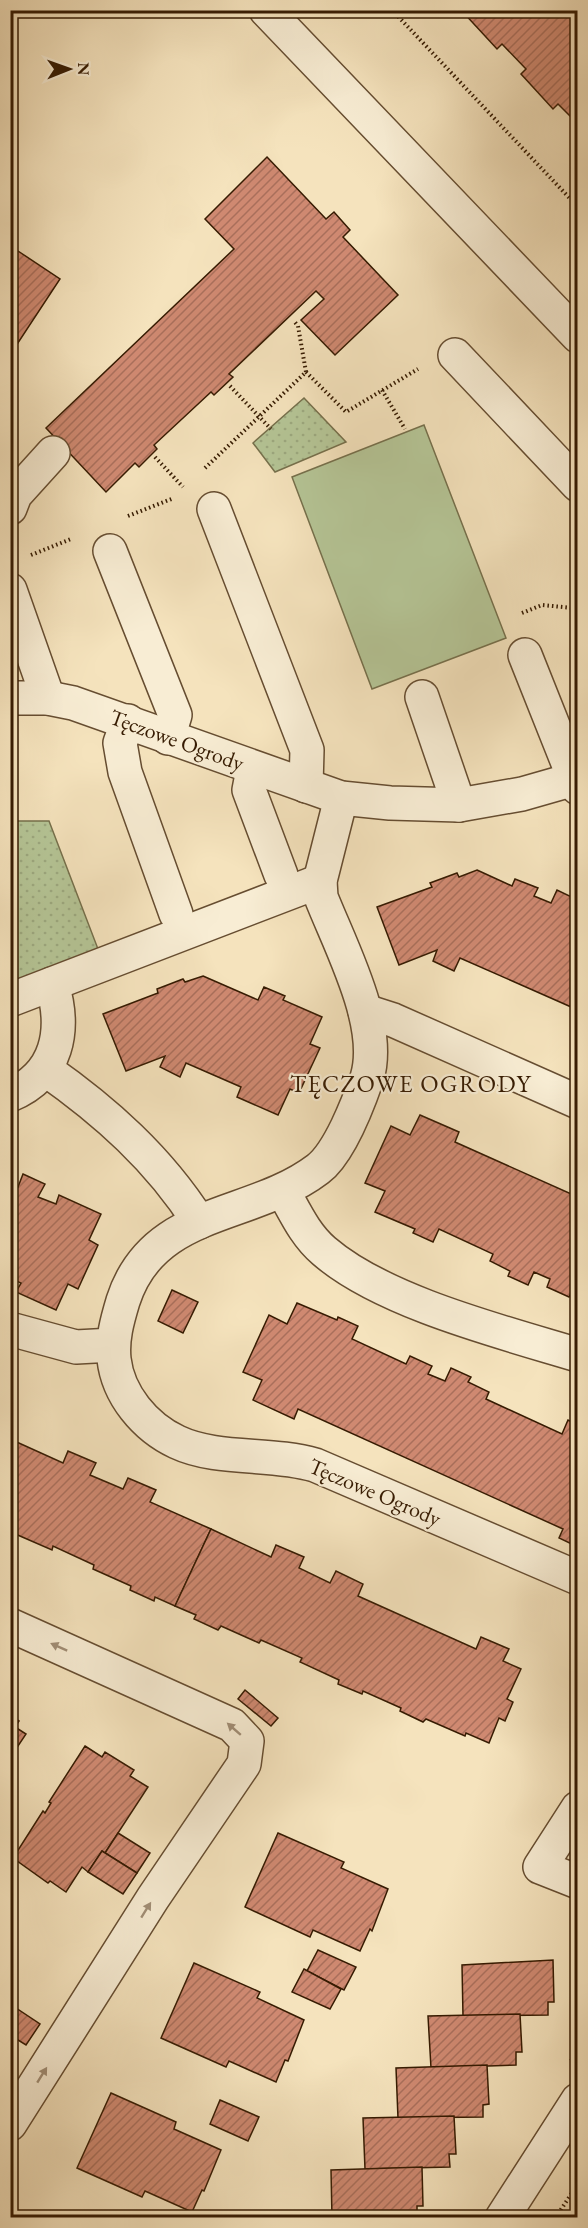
<svg xmlns="http://www.w3.org/2000/svg" width="588" height="2228" viewBox="0 0 588 2228" font-family="'EB Garamond',serif">
	<style>
		.park { fill: url(#park-dots); stroke: #76704c; stroke-width: 1.5 }
		.pitch { fill: #b5c596; stroke: #76704c; stroke-width: 1.5 }
		.building { fill: url(#building-hatch); stroke: #361b02; stroke-width: 1.5 }
		.lines { fill: none; stroke-linecap: round; stroke-linejoin: round }
		.minor-casing { stroke: #664d31; stroke-width: 36 }
		.path { stroke: #361b02; stroke-width: 4; stroke-dasharray: 1.5 3; stroke-linecap: butt }
		.minor { stroke: #f8edd4; stroke-width: 33 }
		.oneway { fill: #a18e76 }
		.labels { text-anchor: middle; dominant-baseline: central; stroke-width: 4.5; stroke-linejoin: round; paint-order: stroke }
		.street-label { font-size: 22px; fill: #361b02; stroke: #f8edd4 }
		.neighbourhood-label { font-size: 24px; letter-spacing: 1.5px; fill: #361b02; stroke: #f8edd4 }
	</style>
	<defs>
		<pattern id="park-dots" width="8" height="8" patternUnits="userSpaceOnUse" patternTransform="scale(1.5)"><rect width="8" height="8" fill="#b5c596"/><path d="M2 2h.1M6 6h.1" fill="none" stroke="#9ca980" stroke-width="1.8" stroke-linecap="round"/></pattern>
		<pattern id="building-hatch" width="6" height="6" patternUnits="userSpaceOnUse" patternTransform="scale(1.5)"><rect width="6" height="6" fill="#cf8971"/><path d="M-1 1l2-2M0 6l6-6M5 7l2-2" fill="none" stroke="#a96f5b"/></pattern>
	</defs>
	<rect width="100%" height="100%" fill="#f5e3bd"/>
	<filter id="stains"><feTurbulence type="fractalNoise" baseFrequency=".00333" numOctaves="4"/><feColorMatrix values="0 0 0 0 .2 0 0 0 0 .09 0 0 0 0 .02 0 0 0 .5 -.17"/></filter>
	<radialGradient id="worn" r=".72"><stop offset=".6" stop-color="#630" stop-opacity="0"/><stop offset="1" stop-color="#630" stop-opacity=".3"/></radialGradient>
	<g class="park">
		<path d="M304,398l42,44 -71,30 -22,-29z"/>
		<path d="M10,821h39l49,128 -83,33 -5,-2z"/>
	</g>
	<path class="pitch" d="M424,425l82,213 -134,51 -80,-212z"/>
	<g class="building">
		<path d="M461,10h117v114l-20,-20 -5,5 -32,-35 5,-5 -24,-25 -5,5z"/>
		<path d="M267,157l59,62 8,-7 16,18 -7,7 55,58 -63,60 -34,-35 23,-21 -8,-8 -87,83 4,3 -19,18 -3,-3 -57,53 3,4 -18,18 -4,-4 -29,29 -60,-64 188,-179 -29,-30z"/>
		<path d="M18,251l42,28 -50,76v-92z"/>
		<path d="M477,870l35,16 3,-7 23,9 -4,8 17,7 6,-13 21,10 -6,13 6,3v94l-118,-52 -6,13 -21,-10 4,-11 -38,15 -22,-58 55,-20 -2,-4 27,-10 2,4z"/>
		<path d="M203,976l55,24 6,-13 21,9 -2,4 39,17 -12,27 10,4 -21,45 -9,-4 -12,26 -41,-18 4,-10 -55,-24 -6,14 -20,-10 5,-11 -39,15 -23,-57 55,-21 -1,-4 26,-10 2,3z"/>
		<path d="M420,1115l39,17 -4,10 123,55v95l-5,-2 -4,7 -22,-10 3,-8 -16,-7 -6,13 -20,-9 2,-5 -20,-10 3,-7 -54,-25 -6,13 -20,-9 2,-4 -40,-17 10,-21 -20,-8 26,-57 19,9z"/>
		<path d="M23,1174l22,10 -7,13 18,7 3,-9 42,19 -12,26 9,5 -20,44 -10,-5 -12,26 -40,-18 5,-9 -11,-5v-94l8,3z"/>
		<path d="M172,1290l26,12 -15,31 -25,-12z"/>
		<path d="M297,1303l40,17 1,-3 20,9 -6,13 54,25 4,-8 22,10 -4,8 17,7 6,-13 20,9 -3,5 21,10 -3,7 76,35 6,-14 10,5v122l-19,-9 4,-9 -265,-120 -4,10 -41,-19 9,-20 -19,-8 26,-57 18,9z"/>
		<path d="M10,1439l53,24 5,-12 28,12 -6,12 33,14 5,-11 28,12 -6,12 61,27 -36,77 -20,-9 -1,4 -24,-11 1,-4 -38,-17 1,-4 -41,-19 -1,4 -39,-17 -3,3z"/>
		<path d="M211,1529l60,28 5,-12 28,12 -5,11 31,15 6,-12 27,13 -5,12 118,53 5,-12 28,12 -6,12 18,8 -14,30 6,3 -8,19 -6,-3 -10,25 -23,-10 -1,3 -39,-17 -3,3 -23,-11 1,-3 -38,-17 -1,3 -24,-10 1,-4 -39,-18 2,-4 -41,-18 -2,3 -38,-17 -3,4 -24,-11 2,-4 -21,-9z"/>
		<path d="M245,1690l33,28 -7,8 -33,-27z"/>
		<path d="M10,1715l9,6 -4,6 11,7 -16,24z"/>
		<path d="M85,1746l17,11 3,-5 29,18 -4,6 18,11 -43,66 -3,-2 -14,21 -6,-5 -16,25 -16,-11 -2,2 -35,-25 30,-47 2,2 6,-10 -2,-1z"/>
		<path d="M118,1833l32,20 -13,20 -32,-20z"/>
		<path d="M278,1833l66,29 -3,6 47,21 -16,42 -2,-2 -10,22 -47,-21 -3,7 -65,-30z"/>
		<path d="M102,1851l35,22 -14,21 -35,-22z"/>
		<path d="M318,1950l38,17 -12,23 -37,-19z"/>
		<path d="M553,1960l1,42h-6v13l-85,1 -1,-51z"/>
		<path d="M194,1963l66,29 -3,6 47,22 -16,41 -3,-1 -9,22 -47,-21 -3,6 -65,-29z"/>
		<path d="M304,1969l37,20 -11,20 -38,-17z"/>
		<path d="M10,2004l30,20 -14,21 -16,-10z"/>
		<path d="M520,2014l2,38h-6v13l-85,3 -3,-52z"/>
		<path d="M487,2065l2,39 -6,1v12l-85,1 -2,-50z"/>
		<path d="M111,2093l65,29 -2,7 47,21 -17,41 -2,-1 -10,22 -47,-21 -3,6 -65,-29z"/>
		<path d="M220,2100l39,17 -11,24 -38,-17z"/>
		<path d="M454,2116l2,38h-7l1,13 -85,2 -2,-51z"/>
		<path d="M422,2167l1,39h-6v12h-85l-1,-48z"/>
	</g>
	<g class="lines">
		<defs>
			<g id="minor">
				<path d="M266,10l312,326"/>
				<path d="M455,355l123,130"/>
				<path d="M10,508l5,-13 38,-42"/>
				<path d="M214,509l93,241 -1,36"/>
				<path d="M110,551l65,164 -7,23"/>
				<path d="M10,590l38,108"/>
				<path d="M525,655l53,133"/>
				<path d="M422,697l37,108"/>
				<path d="M10,698h38l25,5 268,95 49,5 69,2 63,-11 56,-16"/>
				<path d="M128,721l-8,22 5,29 51,142"/>
				<path d="M253,769l-4,21 32,85"/>
				<path d="M341,798l-21,83 1,16c20,51 62,128 46,181 -9,26 -28,75 -49,91 -67,51 -165,38 -195,132 -6,20 -11,38 -9,58 4,36 31,68 63,83 40,19 95,10 138,23l263,113"/>
				<path d="M10,1000l310,-119"/>
				<path d="M365,1011l28,9 185,82"/>
				<path d="M45,1069c60,42 114,90 154,153"/>
				<path d="M10,1095c48,-20 56,-65 42,-111"/>
				<path d="M283,1191c12,21 22,44 41,60 59,51 178,81 254,104"/>
				<path d="M10,1329l66,18 37,-2"/>
				<path d="M10,1625l222,100 15,16 -3,23 -91,134 -143,226"/>
				<path d="M578,1808l-38,59 38,15"/>
				<path d="M502,2218l76,-118"/>
			</g>
		</defs>
		<use href="#minor" class="minor-casing"/>
		<g class="path">
			<path d="M392,10l186,197"/>
			<path d="M306,372l40,40 72,-43"/>
			<path d="M230,386l41,43"/>
			<path d="M382,390l23,39"/>
			<path d="M155,457l28,30"/>
			<path d="M205,468l101,-96 -8,-46 -4,-5"/>
			<path d="M128,516l46,-18"/>
			<path d="M31,555l40,-16"/>
			<path d="M522,613l20,-8 31,3 5,12"/>
			<path d="M571,2061l7,-10"/>
			<path d="M556,2218l4,-7"/>
			<path d="M570,2218l-10,-7 18,-27"/>
		</g>
		<use href="#minor" class="minor"/>
	</g>
	<defs><path id="oneway-solid" d="M-6-.8H1V-3.2L6.5 0L1 3.2V.8H-6Z" transform="scale(1.5)"/></defs>
	<g class="oneway">
		<use href="#oneway-solid" transform="translate(59 1647) rotate(-156)"/>
		<use href="#oneway-solid" transform="translate(234 1729) rotate(-139)"/>
		<use href="#oneway-solid" transform="translate(146 1910) rotate(-58)"/>
		<use href="#oneway-solid" transform="translate(42 2075) rotate(-58)"/>
	</g>
	<g class="labels">
		<g class="street-label">
			<text transform="translate(177 740) rotate(20)">Tęczowe Ogrody</text>
			<text transform="translate(375 1492) rotate(23)">Tęczowe Ogrody</text>
		</g>
		<g class="neighbourhood-label">
			<text x="411" y="1083">TĘCZOWE OGRODY</text>
		</g>
	</g>
	<rect width="588" height="2228" fill="none" stroke="#f5e3bd" stroke-width="36"/>
	<rect x="12" y="12" width="564" height="2204" fill="none" stroke="#361b02" stroke-width="3"/>
	<rect x="18" y="18" width="552" height="2192" fill="none" stroke="#361b02" stroke-width="1.5"/>
	<g transform="translate(69 69) rotate(89)" stroke="#f8edd4" stroke-width="4.5" paint-order="stroke">
	<path d="M0-4.5L10 22L0 15L-10 22Z" fill="#361b02"/>
	<text y="-9" font-size="16" font-weight="bold" text-anchor="middle" fill="#361b02">N</text>
	</g>
	<rect width="100%" height="100%" filter="url(#stains)"/>
	<rect width="100%" height="100%" fill="url(#worn)"/>
</svg>
